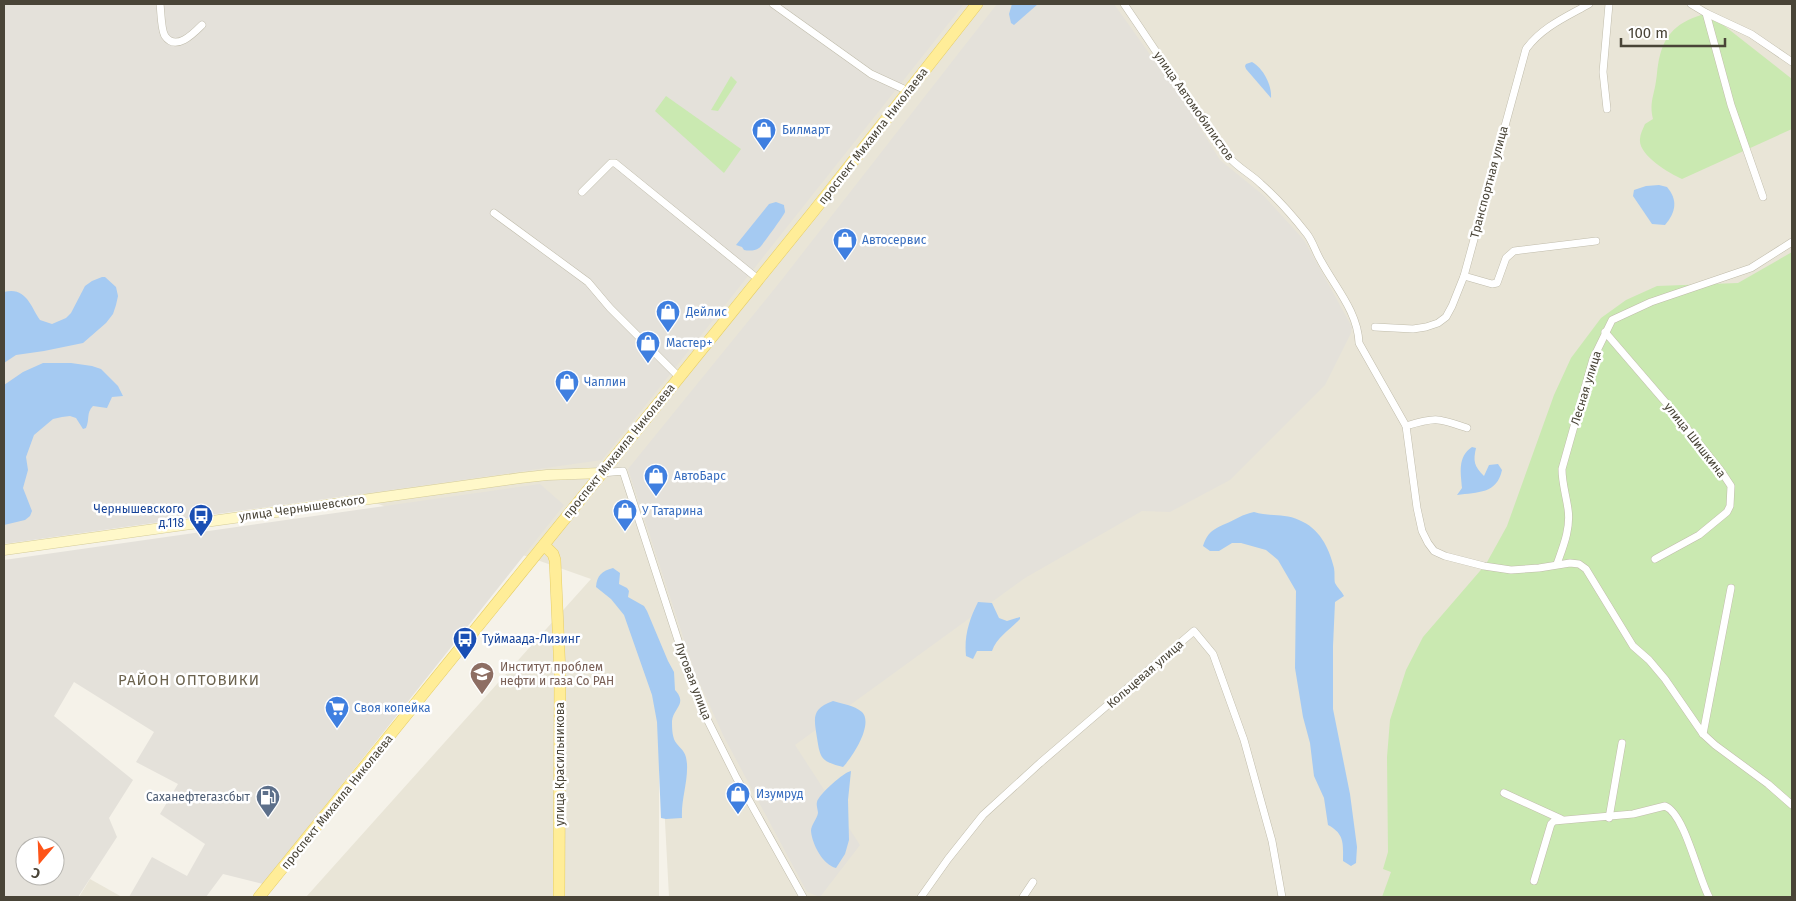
<svg xmlns="http://www.w3.org/2000/svg" width="1796" height="901" viewBox="0 0 1796 901" font-family="'Fira Sans',sans-serif">
	<style>
		.residential { fill: #e9e5d7 }
		.industrial { fill: #e4e1da; fill-rule: evenodd }
		.green { fill: #cae9b1 }
		.water { fill: #a5caf2 }
		.lines { fill: none; stroke-linecap: round; stroke-linejoin: round }
		.minor-casing { stroke: #c0bcab; stroke-width: 8 }
		.secondary-casing { stroke: #d5cc98; stroke-width: 11 }
		.primary-casing { stroke: #e6ce66; stroke-width: 12 }
		.minor { stroke: #fff; stroke-width: 7 }
		.secondary { stroke: #fff8c9; stroke-width: 10 }
		.primary { stroke: #ffed98; stroke-width: 11 }
		.labels { text-anchor: middle; dominant-baseline: central; stroke-width: 5; stroke-linejoin: round; paint-order: stroke }
		.street-label { font-size: 12px; fill: #494437; stroke: #fff }
		.shop-label { font-size: 12px; fill: #366cbe; stroke: #fff; text-anchor: start }
		.transit-label { font-size: 12px; fill: #164399; stroke: #fff; text-anchor: end }
		.education-label { font-size: 12px; fill: #785e54; stroke: #fff; text-anchor: start }
		.service-label { font-size: 12px; fill: #4e5e75; stroke: #fff; text-anchor: end }
		.quarter-label { font-size: 15px; letter-spacing: 1px; fill: #6c634e; stroke: #fff }
	</style>
	<rect width="100%" height="100%" fill="#f5f2e9"/>
	<g class="residential">
		<path d="M4,4h1788v893h-1123l-7,-132 -3,-10v142h-353l285,-318 -587,-207z"/>
		<path d="M90,879l32,18h-43z"/>
	</g>
	<g class="industrial">
		<path d="M4,4h960l-362,456 -598,84z"/>
		<path d="M997,4h117l72,101 34,55 43,35 41,45 48,87 -1,6 -26,52 -95,95 -60,32 -28,-1 -117,67 -230,167 65,100 -40,52 -13,-5 -83,-155 -29,-64 -67,-204 152,-187z"/>
		<path d="M540,484l24,21 -301,379 -40,-10 -17,23h-77l23,-40 35,19 18,-32 -45,-30 18,-30 -42,-22 18,-30 -80,-50 -20,34 79,64 -24,38 8,19 -39,60h-74v-337zM25,846h30v30h-30z"/>
	</g>
	<g class="green">
		<path d="M1708,13l84,66v50l-110,50c-13,-6 -44,-24 -42,-40 0,-5 3,-10 5,-15l8,-5c-4,-16 1,-23 3,-38 1,-5 1,-11 2,-16 5,-32 20,-44 50,-52z"/>
		<path d="M731,76l6,6 -19,29 -7,-1z"/>
		<path d="M666,96l75,53 -17,24 -69,-62z"/>
		<path d="M1792,252v645h-410l9,-25 -8,-3 5,-17 -1,-95 3,-37 16,-50 17,-33 63,-73 21,-38 47,-131 17,-37 30,-40 25,-18 31,-14 81,-3z"/>
	</g>
	<g class="water">
		<path d="M1012,4h26l-24,21 -3,-2 -2,-9z"/>
		<path d="M1252,62c11,6 20,23 19,36l-25,-29 -1,-3 1,-2z"/>
		<path d="M1659,185l8,2c11,13 9,25 -2,38l-13,-1 -19,-28 1,-6 12,-4z"/>
		<path d="M776,202l8,3c0,2 1,5 1,7 -1,3 -23,34 -26,36 -4,3 -10,3 -15,2l-2,-3 -6,-2 33,-41z"/>
		<path d="M102,277h3l11,10 2,9 -2,9 -3,9 -7,9 -23,20 -39,8 -28,4 -12,8v-71c22,-6 27,15 36,28l12,4 14,-6 5,-5 14,-27 7,-5z"/>
		<path d="M43,363h28l21,3 9,3 17,17 5,10 -11,1 -5,11 -14,-2c-7,7 -3,13 -7,22l-3,1 -7,-11 -6,-2 -8,1 -9,2 -19,16 -8,22 2,13 -5,18 9,23 -2,5 -5,4 -21,5v-140l19,-13z"/>
		<path d="M1472,447l4,1c-3,13 -2,18 8,28l5,-11 9,-1 4,6c-5,24 -24,22 -45,25l5,-7c-1,-15 -5,-31 10,-41z"/>
		<path d="M1254,512c15,5 30,1 45,8 20,8 30,27 35,48 1,5 0,11 1,15 2,4 7,9 9,13l-9,6 -2,44v63l17,85 7,53 -1,16 -5,3 -8,-5c0,-17 2,-27 -15,-36l-4,-27 -10,-22 -4,-33 -7,-26 -8,-49 1,-77 -18,-31 -12,-10 -25,-7h-9l-13,8h-9l-7,-5c5,-14 9,-16 22,-22 10,-4 18,-10 29,-12z"/>
		<path d="M613,568l7,5 -1,11 8,4 2,3 -1,6 16,9 3,5 21,50 6,11 1,18c13,14 -2,18 -3,31 0,7 0,18 5,23 6,7 9,8 10,20 1,18 -6,36 -5,54l-16,1 -5,-1 -4,-96 -5,-27 -28,-80 -13,-16 -15,-12c1,-12 6,-16 17,-19z"/>
		<path d="M978,602l14,1 7,15 8,3 13,-4v2c-10,11 -23,18 -28,32h-15l-4,8 -7,-3c-2,-20 3,-36 12,-54z"/>
		<path d="M833,701c9,3 21,4 29,11 12,12 -10,46 -19,55 -7,-2 -17,-4 -21,-10 -3,-5 -4,-13 -5,-19 -3,-20 -6,-29 16,-37z"/>
		<path d="M851,771l-3,29 1,40 -4,14 -9,14c-13,-3 -24,-24 -25,-37 0,-6 6,-12 7,-18 0,-3 -2,-8 -1,-11 2,-8 27,-30 34,-31z"/>
	</g>
	<g class="lines">
		<defs>
			<g id="minor">
				<path d="M160,4c1,7 1,26 5,32 11,16 29,-3 37,-11"/>
				<path d="M773,4l98,70 37,17"/>
				<path d="M1124,4c35,51 68,103 105,153 9,11 22,17 32,27 17,15 32,32 46,50 6,8 9,19 14,27 14,26 37,51 38,82l47,83 11,82 5,23 6,12 6,8 11,5 39,10 27,4 28,-2 31,-5 9,1 7,5 47,77 16,14 16,19 38,55 12,11 53,39 24,21"/>
				<path d="M1691,4l15,9 45,21 41,28"/>
				<path d="M1706,13l25,92 32,92"/>
				<path d="M1607,109l-4,-37 6,-68"/>
				<path d="M582,192l29,-29h4l143,116"/>
				<path d="M494,213l94,69 22,26 69,69"/>
				<path d="M1464,276l28,8 5,-1 9,-25 8,-7 82,-10"/>
				<path d="M1375,327l38,2 13,-2 12,-4 8,-6 6,-11 12,-30 62,-227c16,-22 40,-32 63,-45"/>
				<path d="M1605,332l68,79 48,60 10,15 -1,20 -3,6 -28,23 -44,24"/>
				<path d="M1406,426c30,-9 31,-8 61,2"/>
				<path d="M602,473l21,-2 66,203 18,45 29,58 67,120"/>
				<path d="M1557,564c6,-17 14,-36 11,-55 -2,-14 -6,-26 -6,-40l31,-110 19,-39 39,-18 100,-34 41,-26"/>
				<path d="M1703,734l28,-146"/>
				<path d="M1504,793l57,26"/>
				<path d="M1609,818l13,-75"/>
				<path d="M1534,881l17,-57 3,-3 79,-7 32,-8c20,8 33,71 44,91"/>
				<path d="M921,897l27,-38 35,-44 57,-52 154,-132 19,23 31,86 28,101 10,56"/>
				<path d="M1023,897l10,-15"/>
			</g>
			<path id="secondary" d="M4,550l516,-72 27,-3 55,-2"/>
			<g id="primary">
				<path d="M544,545l9,9 2,6 5,114 -1,223"/>
				<path d="M259,897l554,-685 164,-208"/>
			</g>
		</defs>
		<use href="#minor" class="minor-casing"/>
		<use href="#secondary" class="secondary-casing"/>
		<use href="#primary" class="primary-casing"/>
		<use href="#minor" class="minor"/>
		<use href="#secondary" class="secondary"/>
		<use href="#primary" class="primary"/>
	</g>
	<defs>
		<symbol id="shop-pin" viewBox="-11 -11 22 30"><path d="M0 17L-7.5 6A9.5 9.5 0 1 1 7.5 6Z" fill="#3f7fe0" stroke="#fff"/><path d="M-5-2.5h2.3a2.7 3.5 0 0 1 5.4 0H5L5.5 6h-11ZM-1.5-2.5h3a1.5 2.3 0 0 0-3 0Z" fill="#fff"/></symbol>
		<symbol id="bus-pin" viewBox="-11 -11 22 30"><path d="M0 17L-7.5 6A9.5 9.5 0 1 1 7.5 6Z" fill="#1a4fb4" stroke="#fff"/><path d="M-5-6H5V4H4V6H2V4H-2V6H-4V4H-5ZM-3.5-4V0h7V-4ZM-3.5 1.2v1.5H-2V1.2ZM2 1.2v1.5H3.5V1.2Z" fill="#fff"/></symbol>
		<symbol id="university-pin" viewBox="-11 -11 22 30"><path d="M0 17L-7.5 6A9.5 9.5 0 1 1 7.5 6Z" fill="#8d6e63" stroke="#fff"/><path d="M0-5L7-2L0 1L-7-2ZM-4 1L0 2.5L4 1V4Q0 6-4 4Z" fill="#fff"/></symbol>
		<symbol id="supermarket-pin" viewBox="-11 -11 22 30"><path d="M0 17L-7.5 6A9.5 9.5 0 1 1 7.5 6Z" fill="#3f7fe0" stroke="#fff"/><path d="M-6-5.5h2.5l.6 2H6L4.5 2H-2.5L-4.4-4H-6ZM-1.5 3.2a1.3 1.3 0 1 0 .1 0ZM3 3.2a1.3 1.3 0 1 0 .1 0Z" fill="#fff"/></symbol>
		<symbol id="fuel-pin" viewBox="-11 -11 22 30"><path d="M0 17L-7.5 6A9.5 9.5 0 1 1 7.5 6Z" fill="#5c6f8a" stroke="#fff"/><path d="M-5.5-6h7V0h2V4h1.3V-2.5L3-4.5l.8-.8L6-3V5H2.5V1h-1V6h-7ZM-4.2-4.7v3.2H.2V-4.7Z" fill="#fff"/></symbol>
	</defs>
	<g fill-rule="evenodd">
		<use href="#shop-pin" x="750" y="116" width="28" height="38"/>
		<use href="#shop-pin" x="831" y="226" width="28" height="38"/>
		<use href="#shop-pin" x="654" y="298" width="28" height="38"/>
		<use href="#shop-pin" x="634" y="329" width="28" height="38"/>
		<use href="#shop-pin" x="553" y="368" width="28" height="38"/>
		<use href="#shop-pin" x="642" y="462" width="28" height="38"/>
		<use href="#shop-pin" x="611" y="497" width="28" height="38"/>
		<use href="#bus-pin" x="187" y="502" width="28" height="38"/>
		<use href="#bus-pin" x="451" y="625" width="28" height="38"/>
		<use href="#university-pin" x="468" y="660" width="28" height="38"/>
		<use href="#supermarket-pin" x="323" y="694" width="28" height="38"/>
		<use href="#shop-pin" x="724" y="780" width="28" height="38"/>
		<use href="#fuel-pin" x="254" y="783" width="28" height="38"/>
	</g>
	<g class="labels">
		<g class="street-label">
			<text transform="translate(1194 106) rotate(55)">улица Автомобилистов</text>
			<text transform="translate(873 136) rotate(-52)">проспект Михаила Николаева</text>
			<text transform="translate(1489 182) rotate(-75)">Транспортная улица</text>
			<text transform="translate(1586 388) rotate(-73)">Лесная улица</text>
			<text transform="translate(1695 440) rotate(52)">улица Шишкина</text>
			<text transform="translate(619 451) rotate(-51)">проспект Михаила Николаева</text>
			<text transform="translate(302 508) rotate(-8)">улица Чернышевского</text>
			<text transform="translate(1145 674) rotate(-41)">Кольцевая улица</text>
			<text transform="translate(693 681) rotate(69)">Луговая улица</text>
			<text transform="translate(560 764) rotate(-90)">улица Красильникова</text>
			<text transform="translate(337 802) rotate(-51)">проспект Михаила Николаева</text>
		</g>
		<g class="shop-label">
			<text x="782" y="130">Билмарт</text>
			<text x="862" y="240">Автосервис</text>
			<text x="686" y="312">Дейлис</text>
			<text x="666" y="343">Мастер+</text>
			<text x="584" y="382">Чаплин</text>
			<text x="674" y="476">АвтоБарс</text>
			<text x="642" y="511">У Татарина</text>
			<text x="354" y="708">Своя копейка</text>
			<text x="756" y="794">Изумруд</text>
		</g>
		<g class="transit-label">
			<text x="184" y="509">Чернышевского<tspan x="184" dy="14">д.118</tspan></text>
			<text x="482" y="639" text-anchor="start">Туймаада-Лизинг</text>
		</g>
		<g class="education-label">
			<text x="500" y="667">Институт проблем<tspan x="500" dy="14">нефти и газа Со РАН</tspan></text>
		</g>
		<g class="service-label">
			<text x="250" y="797">Саханефтегазсбыт</text>
		</g>
		<g class="quarter-label">
			<text x="189" y="680">РАЙОН ОПТОВИКИ</text>
		</g>
	</g>
	<rect width="1796" height="901" fill="none" stroke="#494437" stroke-width="10"/>
	<g transform="translate(40 861) rotate(199)"><circle r="24" fill="#ffffff" stroke="#b6b4af"/>
	<path d="M0-4L9 19L0 12L-9 19Z" fill="#fd5418"/>
	<text y="-8" font-size="14" font-weight="bold" text-anchor="middle" fill="#494437">С</text>
	</g>
	<path d="M1621 38v8h104v-8" fill="none" stroke="#494437" stroke-width="2.5"/>
	<text x="1628" y="38" font-size="15" fill="#494437" stroke="#ffffff" stroke-width="4" paint-order="stroke">100 m</text>
</svg>
